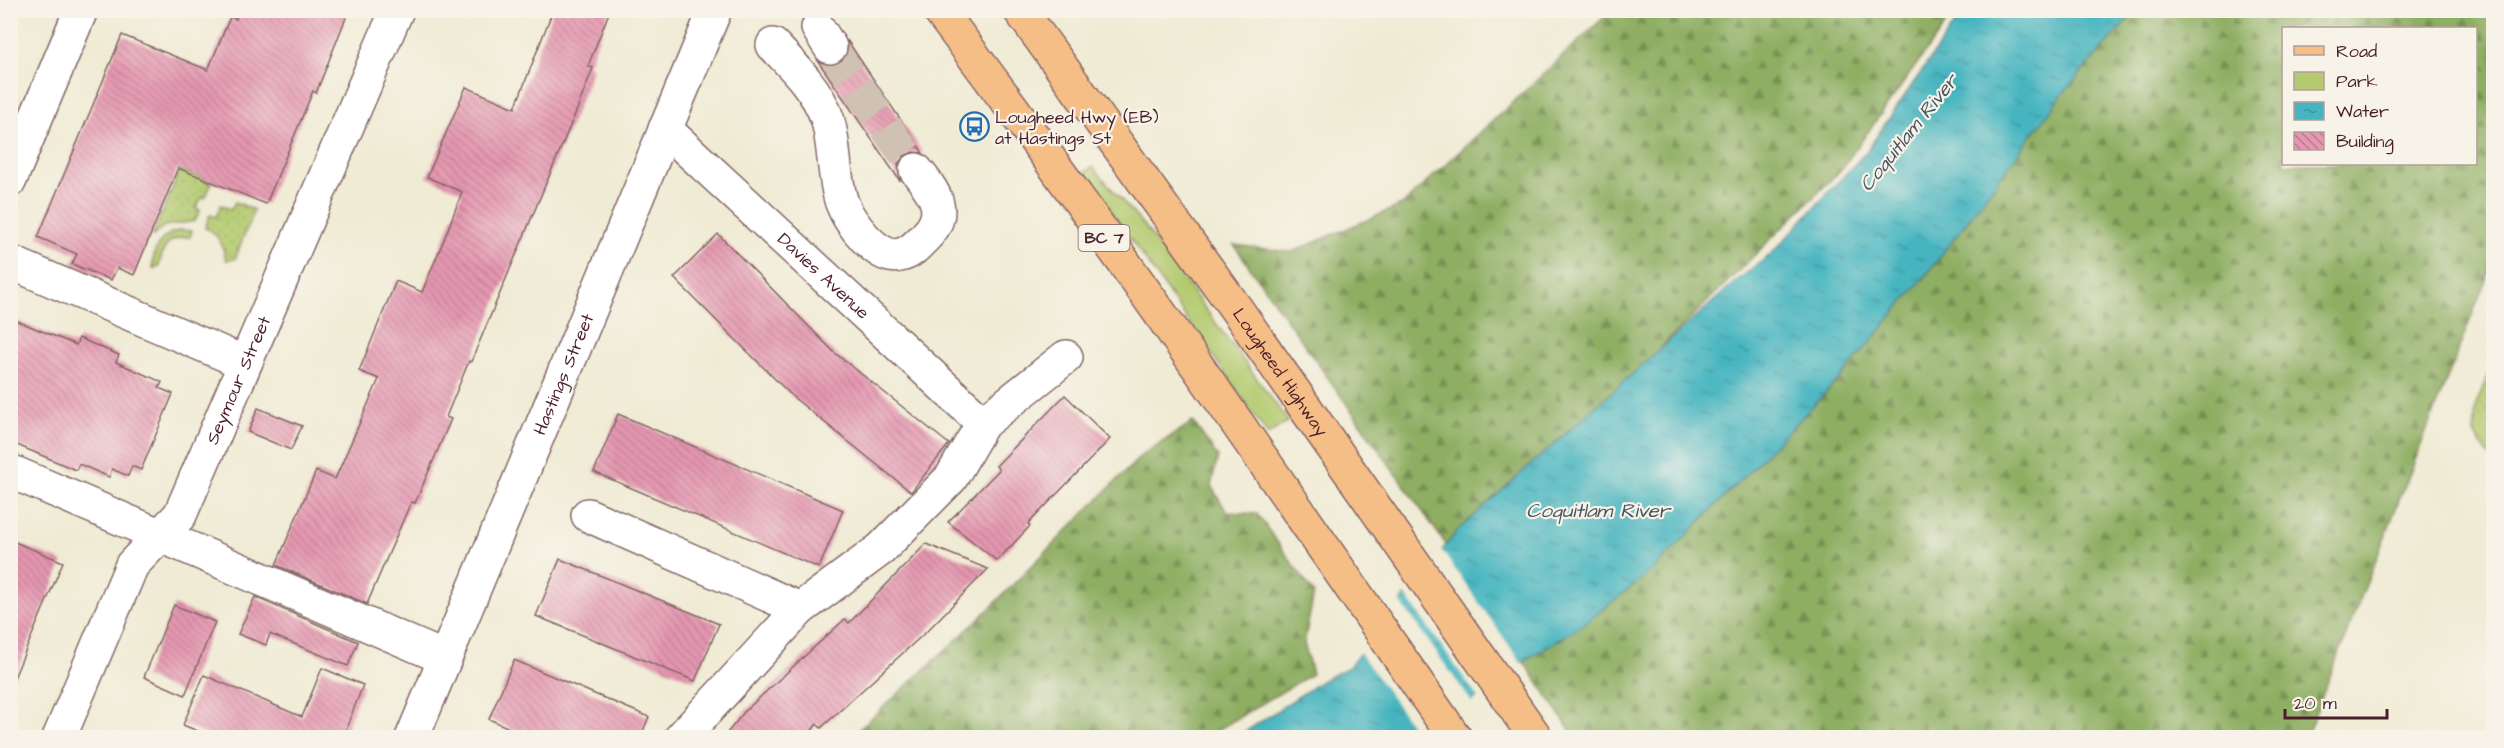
<svg xmlns="http://www.w3.org/2000/svg" width="2504" height="748" viewBox="0 0 2504 748" font-family="'Architects Daughter',sans-serif">
	<style>
		.grass { fill: url(#grass-dots); stroke: #7e744d; stroke-width: 1.5 }
		.forest { fill: url(#forest-firs); stroke: #6c6646; stroke-width: 1.5; fill-rule: evenodd }
		.green { fill: #b3ca6f; stroke: #7e744d; stroke-width: 1.5 }
		.water { fill: url(#water-ripples); stroke: #486a76; stroke-width: 1.5 }
		.pier { fill: #f0ebd4 }
		.building { fill: url(#building-back-hatch) }
		.lines { fill: none; stroke-linecap: round; stroke-linejoin: round }
		.minor-tunnel { stroke: #cfc2b2; stroke-width: 33; stroke-dasharray: 33 16; stroke-linecap: butt }
		.minor-casing { stroke: #846666; stroke-width: 36 }
		.major-casing { stroke: #846666; stroke-width: 36 }
		.minor { stroke: #fff; stroke-width: 33 }
		.major { stroke: #f6be87; stroke-width: 33 }
		.labels { text-anchor: middle; dominant-baseline: central; stroke-width: 4.5; stroke-linejoin: round; paint-order: stroke }
		.shield { fill: #f7f3e8; stroke: #7e5f64; stroke-width: 1.5 }
		.shield-label { font-size: 16px; font-weight: bold; fill: #4a1f2b }
		.poi-label { font-size: 18px; fill: #4a1f2b; stroke: #f7f3e8; text-anchor: start }
		.street-label { font-size: 18px; fill: #4a1f2b; stroke: #f7f3e8 }
		.water-label { font-size: 20px; font-style: italic; fill: #49545f; stroke: #f7f3e8 }
	</style>
	<defs>
		<pattern id="grass-dots" width="8" height="8" patternUnits="userSpaceOnUse" patternTransform="scale(1.5)"><rect width="8" height="8" fill="#b3ca6f"/><path d="M2 2h.1M6 6h.1" fill="none" stroke="#9bad60" stroke-width="1.8" stroke-linecap="round"/></pattern>
		<pattern id="forest-firs" width="22" height="20" patternUnits="userSpaceOnUse" patternTransform="scale(1.5)"><rect width="22" height="20" fill="#8eae62"/><path d="M5 1l3.5 6h-7zM16 11l3.5 6h-7z" fill="#768d51"/></pattern>
		<pattern id="water-ripples" width="26" height="14" patternUnits="userSpaceOnUse" patternTransform="scale(1.5)"><rect width="26" height="14" fill="#46b5c0"/><path d="M2 4q2-2 4 0t4 0M15 11q2-2 4 0t4 0" fill="none" stroke="#3c939c"/></pattern>
		<pattern id="building-back-hatch" width="6" height="6" patternUnits="userSpaceOnUse" patternTransform="scale(1.5)"><rect width="6" height="6" fill="#e597b1"/><path d="M-1 5l2 2M0 0l6 6M5-1l2 2" fill="none" stroke="#bc7b90"/></pattern>
	</defs>
	<rect width="100%" height="100%" fill="#f7f3e8"/>
	<filter id="ink" filterUnits="userSpaceOnUse"><feTurbulence type="fractalNoise" baseFrequency=".0167" numOctaves="2"/><feDisplacementMap in="SourceGraphic" scale="12" xChannelSelector="R" yChannelSelector="G"/><feConvolveMatrix kernelMatrix="1 2 1 2 8 2 1 2 1" color-interpolation-filters="sRGB"/></filter>
	<filter id="wash" filterUnits="userSpaceOnUse"><feTurbulence type="fractalNoise" baseFrequency=".008" numOctaves="4" result="noise"/><feDisplacementMap in="SourceGraphic" scale="24" xChannelSelector="R" yChannelSelector="G"/><feGaussianBlur stdDeviation="1.35" result="paint"/><feColorMatrix in="noise" values="0 0 0 0 0 0 0 0 0 0 0 0 0 0 0 0 0 1.4 0 .05"/><feComposite in="paint" operator="in"/></filter>
	<g filter="url(#wash)">
		<rect width="100%" height="100%" fill="#f0ebd4"/>
		<g class="grass">
			<path d="M180,170l32,13 -7,15 -3,-1 -6,11 4,2 -5,11 -31,5 -12,11z"/>
			<path d="M235,202l19,8 -19,49 -9,1c-3,-14 -7,-27 -21,-32l5,-13 6,2 5,-12 10,5z"/>
			<path d="M2493,363v95l-4,-2 -15,-22 2,-30z"/>
		</g>
		<g class="forest">
			<path d="M1611,11h344l-115,160 -388,382 -218,-308 58,7 110,-47z"/>
			<path d="M2113,11h380v251l-187,475h-731l-59,-87zM2284,28h192v136h-192z"/>
			<path d="M1193,422l25,35 -7,29 16,26 30,2 57,79 -10,50 8,31 -106,63h-355l130,-120 162,-163z"/>
		</g>
		<g class="green">
			<path d="M1093,167l52,60 143,194 -20,14 -184,-263z"/>
			<path d="M180,230l12,1 -2,6c-21,-1 -28,10 -31,30l-6,1c-1,-19 8,-33 27,-38z"/>
		</g>
		<path class="water" d="M1963,11h173l-70,79 -135,179 -88,106 -192,197 -67,52 -64,39 -93,74 -191,1 87,-58 26,-13 110,-138 276,-247 36,-28 95,-102z"/>
		<g class="pier">
			<path d="M1440,548l83,117 -44,34 -74,-105z"/>
			<path d="M1399,600l74,104 -42,34 -11,-1 -62,-87z"/>
		</g>
		<g id="blocks">
			<g class="building">
				<path d="M239,10h110l-33,83 -3,-2 -47,113 -88,-36 -44,107 -17,-7 -6,12 -39,-16 5,-10 -39,-17 84,-202 86,35 22,-53 6,2z"/>
				<path d="M553,10h57l-22,56 5,2 -17,44 -105,250 -2,-1 -23,56 5,2 -20,47 -16,37 -4,-1 -44,102 -91,-39 40,-94 19,8 44,-100 -20,-8 37,-90 26,11 23,-55 17,-45 -35,-15 39,-90 49,21z"/>
				<path d="M847,40l76,113 -10,-1 -9,4 -6,8 2,17 -82,-120 12,5 10,-4 7,-7 2,-8z"/>
				<path d="M718,234l117,119 114,91 -38,48 -118,-95 -119,-119z"/>
				<path d="M10,318l66,27 3,-7 40,17 -3,7 46,20 -3,6 14,6 -32,76 -9,-4 -4,10 -16,-7 -3,8 -30,-13 -3,6 -66,-28z"/>
				<path d="M1065,395l45,44 -82,85 2,2 -33,35 -49,-39 51,-52 -3,-4z"/>
				<path d="M258,408l44,18 -11,24 -43,-18z"/>
				<path d="M618,414l225,96 -24,58 -225,-96z"/>
				<path d="M10,540l53,22 -52,123h-1z"/>
				<path d="M926,544l62,25 -61,62 -106,97 -4,-4 -11,14h-83l22,-27 100,-92 4,4z"/>
				<path d="M560,559l159,65 -24,57 -159,-65z"/>
				<path d="M255,597l103,45 -10,24 -78,-32 -4,11 -28,-11z"/>
				<path d="M174,605l41,17 -30,73 -41,-18z"/>
				<path d="M514,660l135,57 -9,21h-108l-43,-19z"/>
				<path d="M322,668l41,17 -19,49 7,4h-136l-32,-13 21,-50 98,42z"/>
			</g>
		</g>
	</g>
	<g filter="url(#ink)">
		<use href="#blocks" fill-opacity="0" stroke="#846666" stroke-width="1.5"/>
		<g class="lines">
			<path class="minor-tunnel" d="M830,47l86,123"/>
			<defs>
				<g id="minor">
					<path d="M818,28l12,19"/>
					<path d="M773,45c21,22 44,44 54,73 8,24 6,60 15,85 7,19 36,58 58,52 11,-2 18,-11 25,-18 25,-25 9,-45 -9,-67"/>
					<path id="s1" d="M665,129l318,294"/>
					<path d="M10,180l71,-170"/>
					<path d="M10,262l235,101"/>
					<path d="M10,471l435,187"/>
					<path d="M588,515l212,94"/>
					<path id="s2" d="M59,738l73,-173 48,-50 217,-505"/>
					<path id="s3" d="M412,738l303,-728"/>
					<path d="M681,738l119,-129 81,-60 70,-71 32,-55 83,-66"/>
				</g>
				<g id="major">
					<path d="M939,10c179,237 347,483 516,728"/>
					<path id="s4" d="M1020,10l217,300 299,428"/>
				</g>
			</defs>
			<use href="#minor" class="minor-casing"/>
			<use href="#major" class="major-casing"/>
			<use href="#minor" class="minor"/>
			<use href="#major" class="major"/>
		</g>
	</g>
	<defs>
		<symbol id="bus-ring" viewBox="-11 -11 22 22"><circle r="9.5" fill="#f7f3e8" stroke="#1f6fb2" stroke-width="1.5"/><path d="M-5-6H5V4H4V6H2V4H-2V6H-4V4H-5ZM-3.5-4V0h7V-4ZM-3.5 1.2v1.5H-2V1.2ZM2 1.2v1.5H3.5V1.2Z" fill="#1f6fb2"/></symbol>
	</defs>
	<g fill-rule="evenodd">
		<use href="#bus-ring" x="958" y="110" width="33" height="33"/>
	</g>
	<g class="labels">
		<rect class="shield" x="1078.5" y="225" width="51" height="26" rx="4.5"/>
		<g class="shield-label">
			<text x="1104" y="238">BC 7</text>
		</g>
		<g class="poi-label">
			<text x="995" y="117">Lougheed Hwy (EB)<tspan x="995" dy="21">at Hastings St</tspan></text>
		</g>
		<g class="street-label">
			<text stroke="none"><textPath href="#s1" startOffset="216">Davies Avenue</textPath></text>
			<text stroke="none"><textPath href="#s4" startOffset="446">Lougheed Highway</textPath></text>
			<text stroke="none"><textPath href="#s3" startOffset="394">Hastings Street</textPath></text>
			<text stroke="none"><textPath href="#s2" startOffset="404">Seymour Street</textPath></text>
		</g>
		<g class="water-label">
			<text transform="translate(1909 133) rotate(-51)">Coquitlam River</text>
			<text x="1598" y="511">Coquitlam River</text>
		</g>
	</g>
	<rect width="2504" height="748" fill="none" stroke="#f7f3e8" stroke-width="36"/>
	<rect x="2282" y="27" width="195" height="138" fill="#f7f3e8" stroke="#b29e9c" stroke-width="1.5"/>
	<rect x="2294" y="46" width="30" height="9" fill="#f6be87" stroke="#b29e9c" stroke-width="1.5"/>
	<text x="2336" y="57" font-size="18" fill="#4a1f2b">Road</text>
	<rect x="2294" y="72" width="30" height="18" fill="#b3ca6f" stroke="#b29e9c" stroke-width="1.5"/>
	<text x="2336" y="87" font-size="18" fill="#4a1f2b">Park</text>
	<rect x="2294" y="102" width="30" height="18" fill="url(#water-ripples)" stroke="#b29e9c" stroke-width="1.5"/>
	<text x="2336" y="117" font-size="18" fill="#4a1f2b">Water</text>
	<rect x="2294" y="132" width="30" height="18" fill="url(#building-back-hatch)" stroke="#b29e9c" stroke-width="1.5"/>
	<text x="2336" y="147" font-size="18" fill="#4a1f2b">Building</text>
	<path d="M2285 709v9h102v-9" fill="none" stroke="#4a1f2b" stroke-width="3"/>
	<text x="2294" y="709" font-size="18" fill="#4a1f2b" stroke="#f7f3e8" stroke-width="4.5" paint-order="stroke">20 m</text>
</svg>
